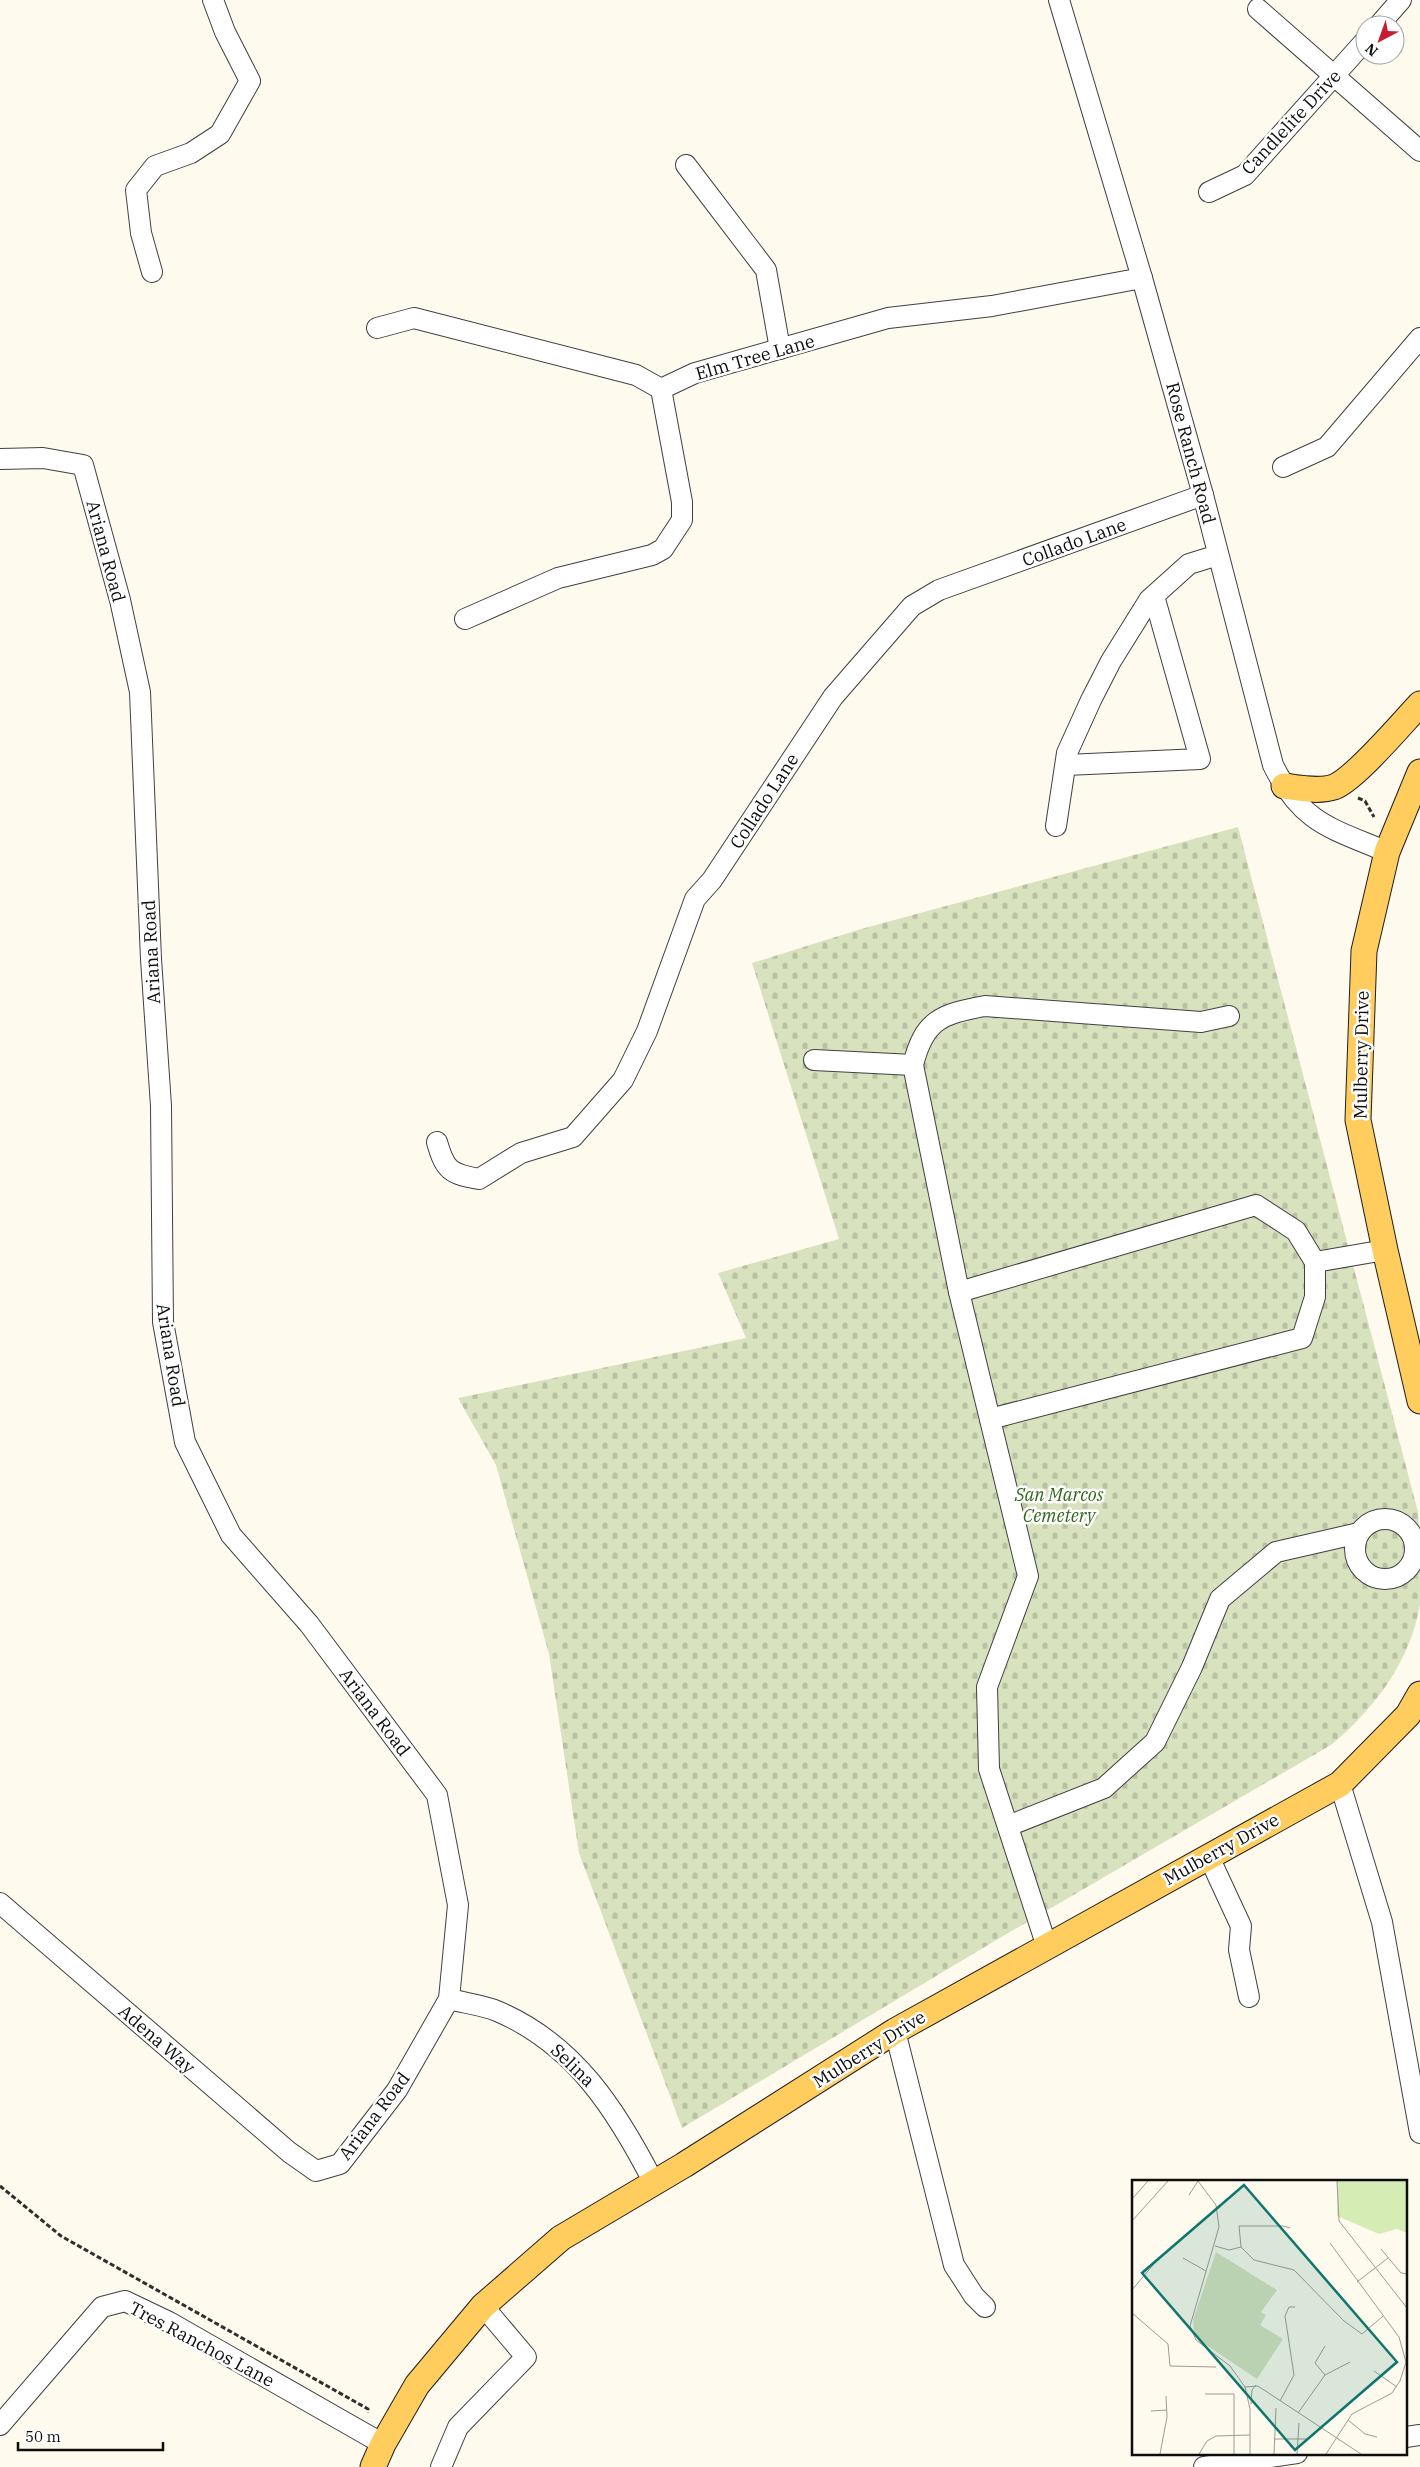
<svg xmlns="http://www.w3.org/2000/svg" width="1420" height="2467" viewBox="0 0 1420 2467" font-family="'IBM Plex Serif',serif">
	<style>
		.cemetery { fill: url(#cemetery-stones) }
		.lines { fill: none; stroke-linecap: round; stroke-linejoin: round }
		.minor-casing { stroke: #404040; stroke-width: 22 }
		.major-casing { stroke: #1e1e1e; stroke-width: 27 }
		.path { stroke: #2f2f2f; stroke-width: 3; stroke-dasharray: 5 2.5; stroke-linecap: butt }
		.minor { stroke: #fff; stroke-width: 20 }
		.major { stroke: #ffcc5e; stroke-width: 25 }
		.labels { text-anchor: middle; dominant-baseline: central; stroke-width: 5; stroke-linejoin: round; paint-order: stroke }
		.street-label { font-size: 18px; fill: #0d0d0d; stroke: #fff }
		.park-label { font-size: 18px; font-style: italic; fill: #30691a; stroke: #fff }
		.inset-road { fill: none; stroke: #9e9b94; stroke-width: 1 }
		.view { fill: #0f766e; fill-opacity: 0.15; stroke: #0f766e; stroke-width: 2.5 }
		.inset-edge { fill: none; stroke: #0d0d0d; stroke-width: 2.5 }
	</style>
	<defs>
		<pattern id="cemetery-stones" width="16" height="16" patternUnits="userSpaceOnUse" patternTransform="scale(1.25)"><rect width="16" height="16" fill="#d9e2be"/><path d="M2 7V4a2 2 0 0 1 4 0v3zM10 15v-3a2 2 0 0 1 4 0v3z" fill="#b9c1a2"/></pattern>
	</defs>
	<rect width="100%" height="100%" fill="#fffaee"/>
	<path class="cemetery" d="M1238,827l180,685c2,26 2,66 2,92 -9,56 -46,106 -89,141l-328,191 -321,192 -103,-275 -30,-199 -53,-189 -38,-67 288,-60 -28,-65 121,-34 -87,-276 109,-34z"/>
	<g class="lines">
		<defs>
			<g id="minor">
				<path d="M1059,0l83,278 61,217 70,270c29,59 58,63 114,87"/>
				<path d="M1258,9l162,142"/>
				<path d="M1379,25l22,-25"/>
				<path d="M686,165l80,105 14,79"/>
				<path d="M1209,192l36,-17 120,-134"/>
				<path d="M152,272l-11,-39 -5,-43 19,-24 36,-13 29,-19 30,-53 -25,-49 -12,-32"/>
				<path d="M377,328l37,-10 222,57 25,14 34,-16 193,-55 104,-12 150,-28"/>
				<path d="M0,459l43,-1 40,7 37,135 20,92 11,267 10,147 2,216 22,120 46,93 78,89 128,171 21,110 -9,94 -52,91 -57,74 -24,7 -27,-19 -289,-249"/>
				<path d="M1283,467l44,-20 93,-109"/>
				<path d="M465,619l93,-41 94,-23 11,-6 19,-29v-18l-21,-113"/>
				<path d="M1066,765l134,-6 -46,-163"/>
				<path d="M1056,826l11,-73 24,-53 20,-39 38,-61 40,-36 29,-9"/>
				<path d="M1229,1016l-28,6 -216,-16c-44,8 -61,14 -72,59l46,227 297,-87 40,26 19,31 70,-12"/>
				<path d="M814,1060l99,5"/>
				<path d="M437,1142c8,29 14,32 42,37l42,-26 52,-16 50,-57 24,-49 48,-132 17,-19 121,-183 79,-91 27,-16 264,-95"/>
				<path d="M959,1292l69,284 -41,111 2,82 58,178"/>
				<path d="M990,1419l312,-81 13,-41v-35"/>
				<circle cx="1385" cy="1549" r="30"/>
				<path d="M1340,1784l42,138 38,211"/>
				<path d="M1008,1826l96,-38 51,-46 37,-75 28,-68 56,-47 83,-19"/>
				<path d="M1209,1857l32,69 -2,24 10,47"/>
				<path d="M449,1999c15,4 33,6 48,12 78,33 120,100 157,172"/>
				<path d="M895,2031l59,234 20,31 11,11"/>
				<path d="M0,2425l102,-118 23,-6 44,21 214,122"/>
				<path d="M1406,2437l14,-2"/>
				<path d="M441,2467l17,-40 68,-70 -43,-51"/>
				<path d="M1204,2467l93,-14"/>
			</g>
			<g id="major">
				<path d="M1420,772l-33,80 -23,99 -6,169 27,130 35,151"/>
				<path d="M1284,786c15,2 35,6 50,1 21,-8 68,-64 86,-83"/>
				<path d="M373,2467l10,-23 34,-59 66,-79 78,-68 123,-73 211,-134 445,-247 68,-69 12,-21"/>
			</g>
		</defs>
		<use href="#minor" class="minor-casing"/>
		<use href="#major" class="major-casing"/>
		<g class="path">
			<path d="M1358,798l7,3 9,16"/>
			<path d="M0,2186l61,50 307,173v4"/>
		</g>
		<use href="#minor" class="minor"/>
		<use href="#major" class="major"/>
	</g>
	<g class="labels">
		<g class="street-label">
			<text transform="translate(1291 122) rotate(-47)">Candlelite Drive</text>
			<text transform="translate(755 357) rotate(-16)">Elm Tree Lane</text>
			<text transform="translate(1191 453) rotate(75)">Rose Ranch Road</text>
			<text transform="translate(1074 542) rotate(-20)">Collado Lane</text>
			<text transform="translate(106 551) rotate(75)">Ariana Road</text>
			<text transform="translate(764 801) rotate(-57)">Collado Lane</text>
			<text transform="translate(151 952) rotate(-93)">Ariana Road</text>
			<text transform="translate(1361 1055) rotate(-89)">Mulberry Drive</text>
			<text transform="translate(171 1355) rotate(81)">Ariana Road</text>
			<text transform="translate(375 1712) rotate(53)">Ariana Road</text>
			<text transform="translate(1221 1849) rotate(-29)">Mulberry Drive</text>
			<text transform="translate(157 2039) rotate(41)">Adena Way</text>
			<text transform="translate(869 2049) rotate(-32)">Mulberry Drive</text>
			<text transform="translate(573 2065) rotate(44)">Selina</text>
			<text transform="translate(374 2116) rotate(-53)">Ariana Road</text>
			<text transform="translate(202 2344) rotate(28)">Tres Ranchos Lane</text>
		</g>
		<g class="park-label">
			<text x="1059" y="1494">San Marcos<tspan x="1059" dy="21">Cemetery</tspan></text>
		</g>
	</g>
	<g transform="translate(1132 2180)">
		<rect width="275" height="275" fill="#fffaee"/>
		<path d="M205,1h70v52l-10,-4 -18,5 -42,-18z" fill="#d5ecb5"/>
		<path d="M84,72l61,38 -16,22 5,3 -6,10 23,14 -26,40 -55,-37 -8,-11 -1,-11z" fill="#d9e2be"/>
		<path class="inset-road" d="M66,1l18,24 3,22 -29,99 6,14 34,26 15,21 5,22v45M205,1l2,40 68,87M57,15l9,-14M0,19l16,-18M0,41l36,-40M158,48l-7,-2h-44l2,21 13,13 40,10 50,51 18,13 21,-18M83,66l14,4 12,-3M249,69l20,24 6,1M51,78l23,13M225,102l31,-24M0,110l26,-31M0,133l36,31 2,22 46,1M193,166l-10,17 10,12M242,191l23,16M113,207l13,-1 103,68M73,214h29v60M148,221l14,-26 -9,-59 4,-9h6M119,224l1,-14 4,-5M19,231l16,-1M166,233l27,-38 25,-13M216,240l17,14 12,3M142,259h32M28,274l7,-37 -1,-21M67,274l8,-13 9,-5 34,-1M142,274l2,-46M165,274l2,-31M194,274l26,-40 40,-21 8,-12 6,-19 -7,-25 -69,-94"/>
		<path class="view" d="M112,5l153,177 -102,88 -153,-177z"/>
		<rect width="275" height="275" class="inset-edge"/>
	</g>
	<g transform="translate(1380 40) rotate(221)"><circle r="24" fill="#ffffff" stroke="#9e9e9e"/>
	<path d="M0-4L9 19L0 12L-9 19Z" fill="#c51d32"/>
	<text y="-8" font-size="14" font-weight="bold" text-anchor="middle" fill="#0d0d0d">N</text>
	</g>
	<path d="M18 2442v8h145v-8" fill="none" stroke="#0d0d0d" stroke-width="2.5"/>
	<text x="25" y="2442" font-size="15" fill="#0d0d0d" stroke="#ffffff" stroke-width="4" paint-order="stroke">50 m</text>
</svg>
